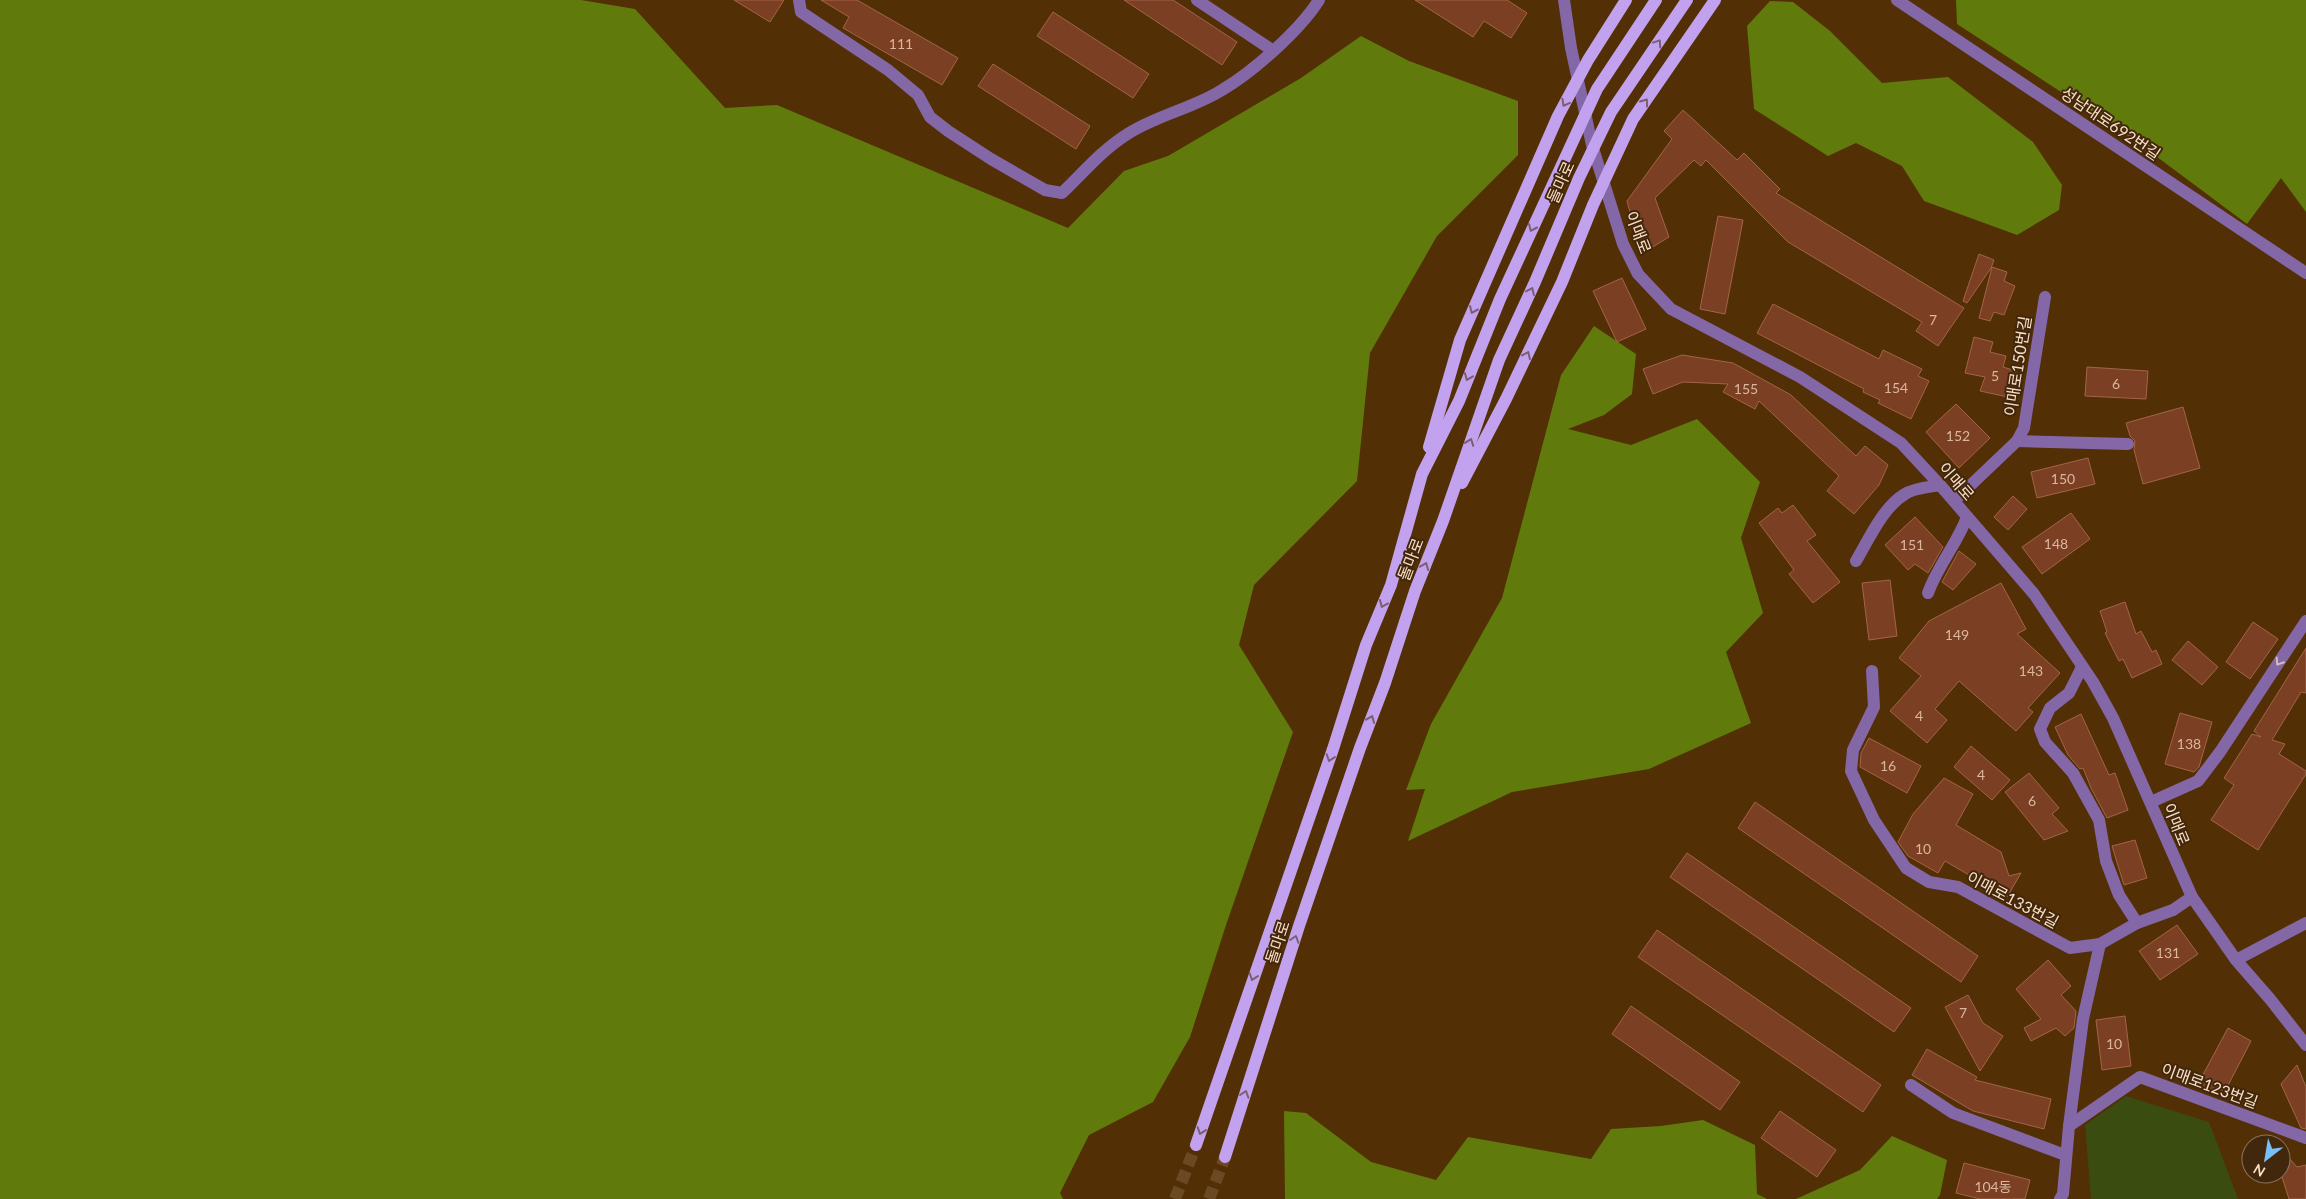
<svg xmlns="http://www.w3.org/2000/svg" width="2306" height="1199" viewBox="0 0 2306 1199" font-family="Lato,'Noto Sans KR',sans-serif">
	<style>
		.green { fill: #3b4c10 }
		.forest { fill: #607b0c }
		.building { fill: #7b3f24; stroke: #a36448 }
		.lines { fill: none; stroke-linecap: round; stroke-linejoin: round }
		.major-tunnel { stroke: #6b4922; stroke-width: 12; stroke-dasharray: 12 6; stroke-linecap: butt }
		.minor { stroke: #8367a6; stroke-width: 12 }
		.major { stroke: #c2a1ee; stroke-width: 12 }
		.oneway { stroke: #7b5e72 }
		.oneway2 { stroke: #d7bbbc }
		.labels { text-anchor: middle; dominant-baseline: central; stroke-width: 4; stroke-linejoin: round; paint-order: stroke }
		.number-label { font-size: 14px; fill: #dbb79e }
		.street-label { font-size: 16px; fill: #fbdfc6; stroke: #41280d }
	</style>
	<rect width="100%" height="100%" fill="#522f05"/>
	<path class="green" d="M2126,1096l83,26 29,77h-147l-6,-74z"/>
	<g class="forest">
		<path d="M0,0h581l54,9 90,99 52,-3 291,123 56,-57 44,-15 133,-78 60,-42 48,25 109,40v54l-81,81 -67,117 -13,128 -103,104 -15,60 54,87 -67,193 -36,112 -37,65 -64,33 -29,58 3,6h-1063z"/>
		<path d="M1956,0h350v212l-25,-34 -34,46 -114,-85 -176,-115z"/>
		<path d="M1770,1l23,1 37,29 52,52 66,-6 85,65 29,43 -3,25 -42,25 -93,-34 -22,-35 -46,-23 -28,13 -74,-47 -7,-83z"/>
		<path d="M1594,326l42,28 -4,40 -28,21 -36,14 63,16 66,-26 63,63 -19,56 22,75 -37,39 25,71 -102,46 -137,23 -104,49 17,-52 -19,1 25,-66 71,-126 59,-223z"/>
		<path d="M1284,1111l22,2 65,49 65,18 32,-43 123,22 20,-30 50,-3 42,-6 52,25 2,49 10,5h-482z"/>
		<path d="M1892,1136l55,24 -7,35 -3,4h-141l64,-29z"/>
	</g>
	<g class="building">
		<path d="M734,0h50l-14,22z"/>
		<path d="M821,0h36l101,58 -16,27 -99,-57 6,-11z"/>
		<path d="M1124,0h49l64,42 -15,23z"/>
		<path d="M1415,0h92l20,13 -16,25 -27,-17 -11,16z"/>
		<path d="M1053,12l96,62 -16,24 -96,-62z"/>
		<path d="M993,64l97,62 -14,23 -98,-63z"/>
		<path d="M1683,110l54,50 7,-7 36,36 -4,4 188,115 -26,38 -22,-15 6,-9 -134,-80 -82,-82 -5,6 -7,-6 -39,38 14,39 -28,17 -14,-53 45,-62 -8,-8z"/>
		<path d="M1718,216l25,4 -18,94 -25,-5z"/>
		<path d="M1979,254l15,6 -3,8 -24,35 -4,-2z"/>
		<path d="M1992,267l15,5 -3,9 11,5 -11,29 -10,-3 -4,9 -11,-3z"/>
		<path d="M1622,278l24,51 -29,13 -24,-51z"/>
		<path d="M1773,304l106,55 4,-9 39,19 -4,7 11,5 -18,38 -33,-16 2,-3 -17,-8 1,-3 -107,-56z"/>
		<path d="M1974,337l19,5 -3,10 16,4 -3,11 13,4 -8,26 -28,-6 5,-14 -20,-4z"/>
		<path d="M1682,355l51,8 58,32 65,61 9,-10 23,19 -9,20 -25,29 -27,-23 12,-15 -80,-75 -4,8 -32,-17 5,-8 -45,-2 -30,12 -10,-25z"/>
		<path d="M2087,367l61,4 -2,28 -61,-3z"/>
		<path d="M1956,404l34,34 -31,30 -33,-36z"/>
		<path d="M2183,407l17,61 -57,16 -9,-34 1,-9 -5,-5 -4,-13z"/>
		<path d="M2088,458l7,26 -58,14 -6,-26z"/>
		<path d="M2013,496l14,13 -19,21 -14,-13z"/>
		<path d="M1793,505l23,30 -9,6 33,41 -27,21 -24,-29 5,-4 -35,-47 19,-15 4,5z"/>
		<path d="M2071,513l19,26 -48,35 -20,-27z"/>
		<path d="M1915,517l28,30 -15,26 -13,-9 -7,6 -23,-25z"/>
		<path d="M1959,551l17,13 -23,26 -11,-8z"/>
		<path d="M1890,580l7,56 -28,4 -7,-57z"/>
		<path d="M2001,583l25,46 -9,5 43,39 -32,35 5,4 -17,19 -57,-50 -24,28 12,11 -20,23 -37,-32 31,-35 -22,-18 30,-37z"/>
		<path d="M2125,602l11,32 5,-3 11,21 4,-2 6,14 -30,14 -9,-19 -4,2 -14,-28 2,-1 -7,-21z"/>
		<path d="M2253,622l25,17 -28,40 -24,-17z"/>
		<path d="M2188,641l30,26 -16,18 -30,-25z"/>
		<path d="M2306,648v45l-5,-1 -29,48 13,4 -6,10 27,17v3l-48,76 -47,-30 23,-35 -10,-7 28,-44 9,3 -7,-6z"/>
		<path d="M2180,713l32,9 -13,45 -5,5 -29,-8z"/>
		<path d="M2081,714l28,61 6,-2 13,37 -21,8 -16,-30 -8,-20 -3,1 -12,-14 -13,-28z"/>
		<path d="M1869,738l52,28 -14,27 -47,-26 1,-14z"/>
		<path d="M1971,746l39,34 -18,20 -38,-33z"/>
		<path d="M2029,773l30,35 -7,6 16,17 -24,9 -39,-48z"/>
		<path d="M1944,778l29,16 -17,31 45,27 8,24 12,-3 -14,24 -62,-36 -7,12 -30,-17 -10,-14 15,-28z"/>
		<path d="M1755,802l223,154 -17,26 -223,-154z"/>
		<path d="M2135,840l12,38 -23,7 -12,-39z"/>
		<path d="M1687,853l224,155 -17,24 -224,-155z"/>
		<path d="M2177,925l21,29 -38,26 -21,-29z"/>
		<path d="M1657,930l224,155 -18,27 -225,-155z"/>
		<path d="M2048,960l23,26 -10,9 15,16 -2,17 -9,8 -9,-8 -25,13 -7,-13 17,-9 -25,-30z"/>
		<path d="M1968,995l15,28 20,13 -23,35 -35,-64z"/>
		<path d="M1631,1006l109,76 -20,28 -108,-76z"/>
		<path d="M2125,1016l6,50 -29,4 -6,-50z"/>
		<path d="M2228,1028l23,13 -29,56 -24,-13z"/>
		<path d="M1927,1049l50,28 -2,3 76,19 -7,30 -71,-18 -61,-36z"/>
		<path d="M2297,1065l9,22v42l-5,-1 -20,-44z"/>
		<path d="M1780,1111l56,39 -19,27 -56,-39z"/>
		<path d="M2281,1149l16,18 9,-2v34h-17l-8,-25z"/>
		<path d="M1964,1163l66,17 -5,19h-45l-24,-6z"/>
	</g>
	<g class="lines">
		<g class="major-tunnel">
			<path d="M1175,1199l21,-54"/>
			<path d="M1209,1199l16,-42"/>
		</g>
		<g class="minor">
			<path d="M799,0l2,12 87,58 30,25 12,22 18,14 43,28 54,31 17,3c21,-20 39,-42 64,-58 30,-20 66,-26 96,-45 31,-18 78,-60 97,-90"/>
			<path d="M1197,0l75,50"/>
			<path d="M1564,0l7,48 21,97 31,99 15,30 33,35 129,68 101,66 39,42 94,109 59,88 20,36 79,179 44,63 34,39 36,46"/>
			<path d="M1897,0l409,273"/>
			<path d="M2017,441l111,3"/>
			<path d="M1954,501l63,-60 7,-13 21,-131"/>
			<path d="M1856,561c13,-22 27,-54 49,-67 9,-6 25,-7 35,-9"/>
			<path d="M1928,593c10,-28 29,-49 39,-76"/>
			<path d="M2082,667l-13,26 -19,15 -10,21 5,13 28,31 26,47 7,41 8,21 5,13 18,28"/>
			<path d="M1872,671l2,36 -21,43 -2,21 23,49 32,48 23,14 29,5 112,61 30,-4 37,-21 36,-13 19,-13"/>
			<path d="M2151,802l47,-21 22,-29 86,-131"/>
			<path d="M2236,960l70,-37"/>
			<path d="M1911,1085l42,28 112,42"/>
			<path d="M2069,1126l14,-107 17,-75"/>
			<path d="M2060,1199l3,-5 6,-68 71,-49 166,61"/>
		</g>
		<g class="major">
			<path d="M1429,447l31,-107 98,-224 30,-56 38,-60"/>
			<path d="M1462,483l44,-84 56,-117 31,-77 40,-86 82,-119"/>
			<path d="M1196,1145l137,-396 33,-104 25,-60 31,-111 37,-73 41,-102 97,-210 59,-89"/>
			<path d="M1225,1157l74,-231 61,-178 25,-65 30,-92 28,-70 56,-161 36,-78 44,-104 32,-66 76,-112"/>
		</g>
	</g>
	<defs><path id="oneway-chevron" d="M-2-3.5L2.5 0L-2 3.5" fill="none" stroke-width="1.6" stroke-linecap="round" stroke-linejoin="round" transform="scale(1.25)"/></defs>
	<g class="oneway">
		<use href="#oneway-chevron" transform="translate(1658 43) rotate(-56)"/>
		<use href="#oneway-chevron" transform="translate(1645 102) rotate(-54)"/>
		<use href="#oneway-chevron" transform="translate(1565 103) rotate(119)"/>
		<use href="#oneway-chevron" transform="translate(1532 228) rotate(114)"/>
		<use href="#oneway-chevron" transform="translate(1531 291) rotate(-65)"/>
		<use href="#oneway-chevron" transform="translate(1473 310) rotate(114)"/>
		<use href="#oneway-chevron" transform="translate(1527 355) rotate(-65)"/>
		<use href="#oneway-chevron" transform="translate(1468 377) rotate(112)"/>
		<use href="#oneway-chevron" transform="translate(1470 442) rotate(-70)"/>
		<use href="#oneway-chevron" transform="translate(1425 566) rotate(-68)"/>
		<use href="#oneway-chevron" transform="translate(1383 604) rotate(113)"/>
		<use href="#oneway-chevron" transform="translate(1371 719) rotate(-68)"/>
		<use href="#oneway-chevron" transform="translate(1330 758) rotate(109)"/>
		<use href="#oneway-chevron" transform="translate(1295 939) rotate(-72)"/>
		<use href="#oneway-chevron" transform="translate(1253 977) rotate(109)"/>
		<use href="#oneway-chevron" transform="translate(1245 1094) rotate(-72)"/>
		<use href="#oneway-chevron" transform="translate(1201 1131) rotate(109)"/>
	</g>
	<use class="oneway2" href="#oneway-chevron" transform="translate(2279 662) rotate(123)"/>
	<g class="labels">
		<g class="number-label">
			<text x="901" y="43">111</text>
			<text x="1933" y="319">7</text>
			<text x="1995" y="375">5</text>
			<text x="2116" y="383">6</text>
			<text x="1896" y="387">154</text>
			<text x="1746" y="388">155</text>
			<text x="1958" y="435">152</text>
			<text x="2063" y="478">150</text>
			<text x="2056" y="543">148</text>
			<text x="1912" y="544">151</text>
			<text x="1957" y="634">149</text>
			<text x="2031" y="670">143</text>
			<text x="1919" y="715">4</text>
			<text x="2189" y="743">138</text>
			<text x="1888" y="765">16</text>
			<text x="1981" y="774">4</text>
			<text x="2032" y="800">6</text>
			<text x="1923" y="848">10</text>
			<text x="2168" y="952">131</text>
			<text x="1963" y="1012">7</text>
			<text x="2114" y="1043">10</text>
			<text x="1993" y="1186">104동</text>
		</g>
		<g class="street-label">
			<text transform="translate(2111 123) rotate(34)">성남대로692번길</text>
			<text transform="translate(1560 182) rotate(-66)">돌마로</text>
			<text transform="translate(1639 232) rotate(69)">이매로</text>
			<text transform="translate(2017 366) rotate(-81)">이매로150번길</text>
			<text transform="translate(1957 481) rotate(49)">이매로</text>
			<text transform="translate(1410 559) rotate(-69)">돌마로</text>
			<text transform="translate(2177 824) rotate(68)">이매로</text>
			<text transform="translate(2013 899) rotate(28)">이매로133번길</text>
			<text transform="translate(1277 942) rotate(-72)">돌마로</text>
			<text transform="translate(2210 1085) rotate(20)">이매로123번길</text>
		</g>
	</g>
	<g transform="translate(2266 1159) rotate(211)"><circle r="24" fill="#41280d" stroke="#8b7157"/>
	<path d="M0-4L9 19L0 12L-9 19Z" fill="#78bff8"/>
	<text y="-8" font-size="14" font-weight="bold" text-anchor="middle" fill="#fbdfc6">N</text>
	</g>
</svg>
